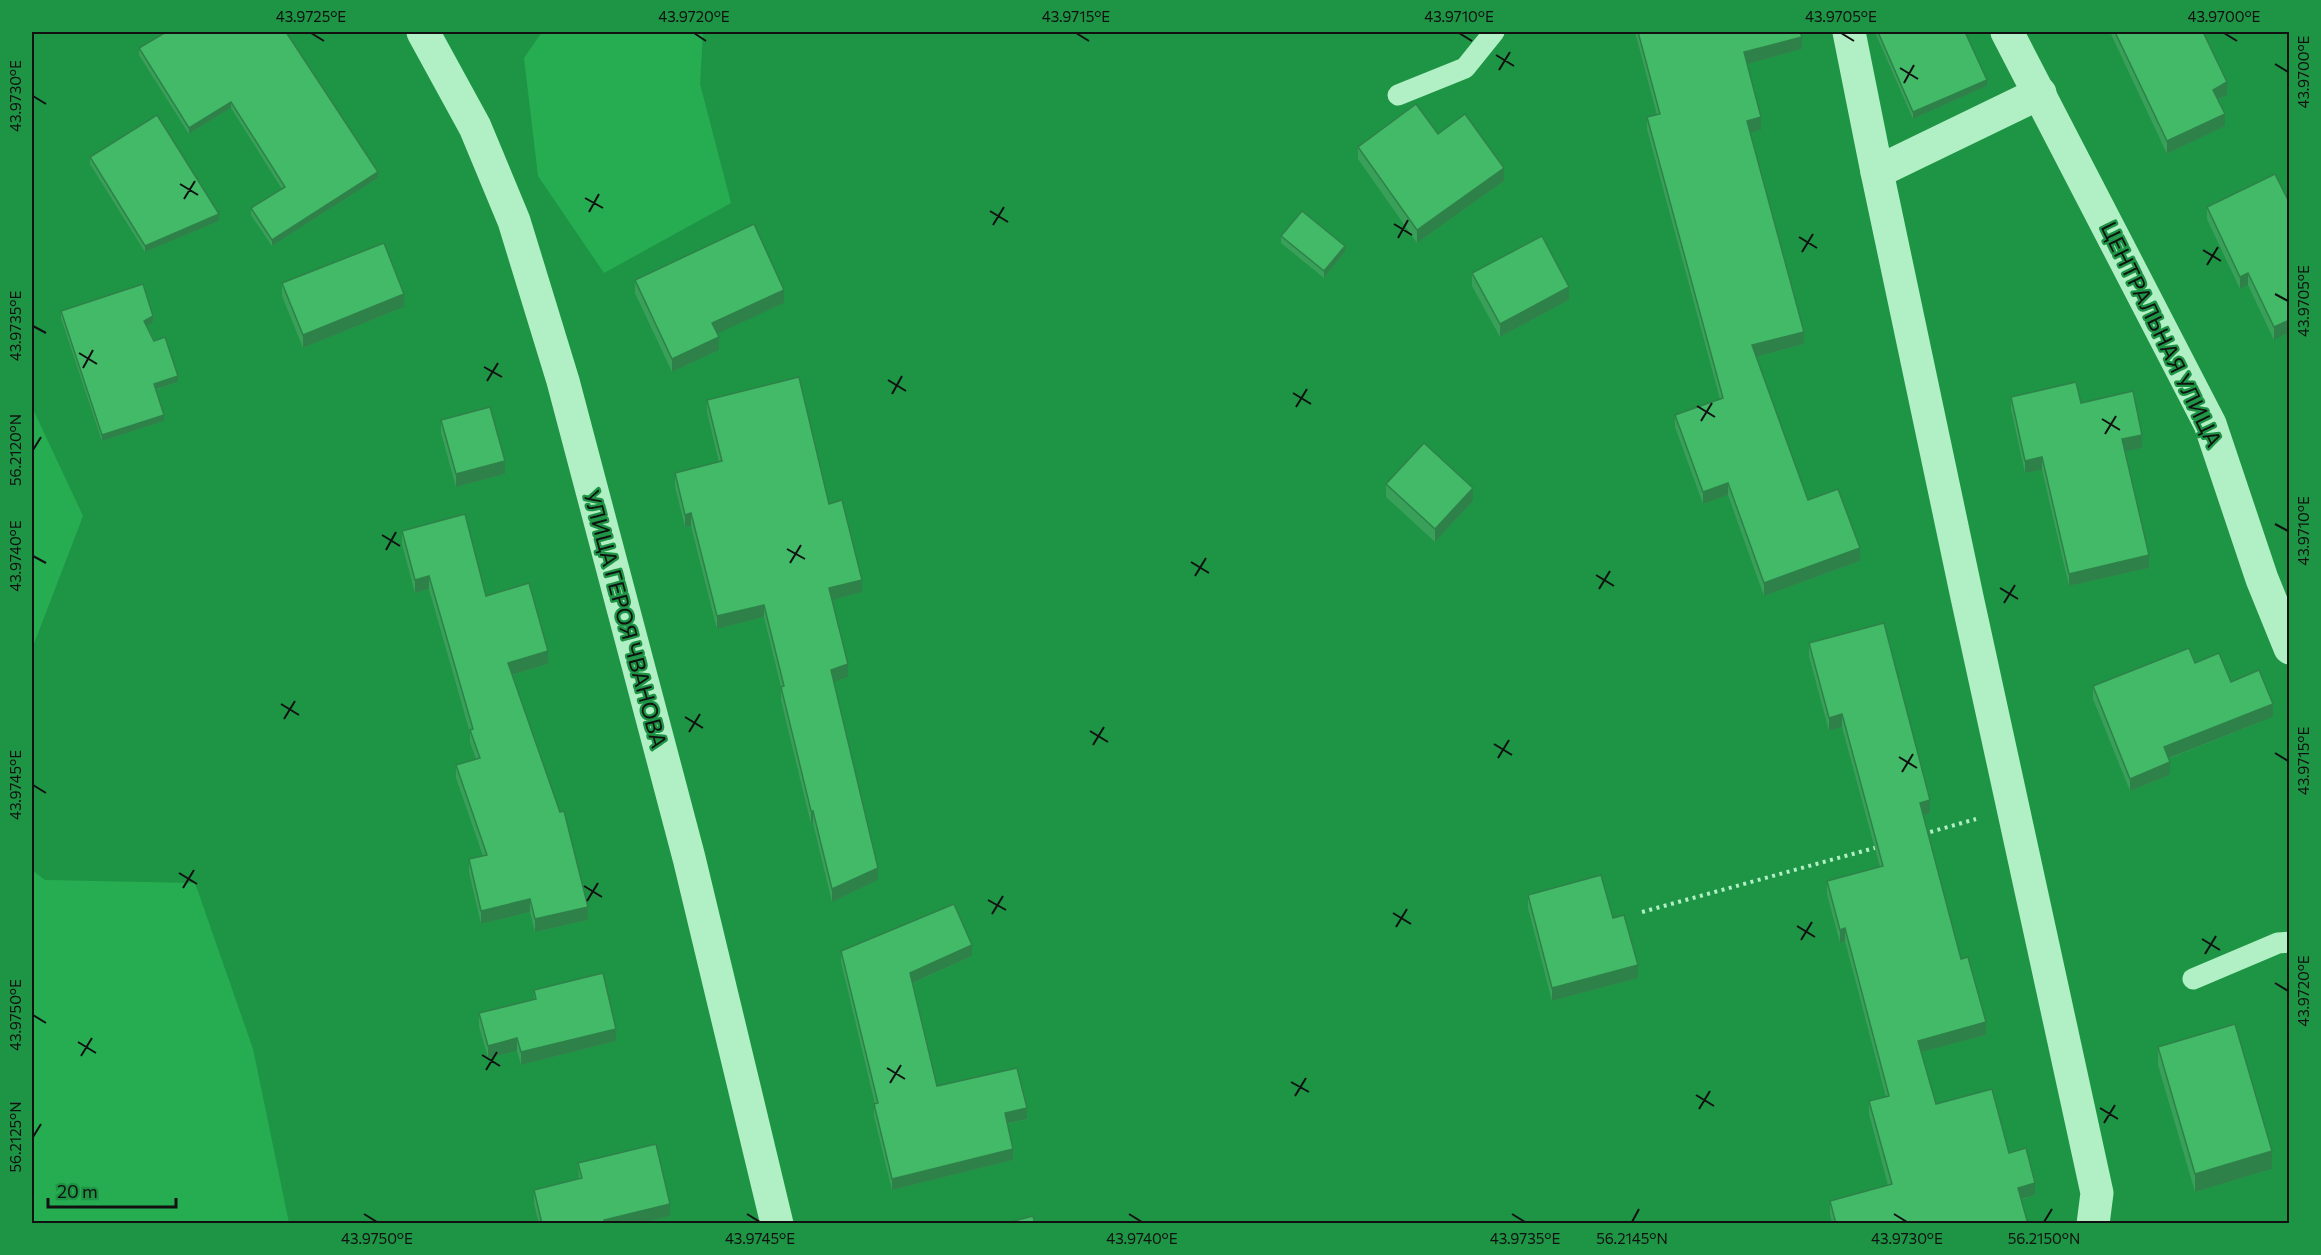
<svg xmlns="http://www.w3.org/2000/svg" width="2321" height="1255" viewBox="0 0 2321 1255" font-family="Commissioner,sans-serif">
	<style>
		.green { fill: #27ad51 }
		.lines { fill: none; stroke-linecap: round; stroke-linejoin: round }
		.path { stroke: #b1efc4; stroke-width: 4; stroke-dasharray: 3 4.5; stroke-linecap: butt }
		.lane { stroke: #b1efc4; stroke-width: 21 }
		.street { stroke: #b1efc4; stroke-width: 33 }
		.wall { fill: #39a059 }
		.shaded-wall { fill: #2e8249 }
		.building { fill: #42ba68; stroke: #2e8249; stroke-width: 1.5 }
		.ticks { fill: none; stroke: #111; stroke-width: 2 }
		.labels { text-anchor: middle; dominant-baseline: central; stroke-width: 4.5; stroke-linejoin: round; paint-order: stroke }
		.street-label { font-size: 22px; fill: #111; stroke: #1e9445 }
		.neatline { fill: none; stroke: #111; stroke-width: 2 }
		.ticks-label { font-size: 15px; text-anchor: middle; fill: #111 }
	</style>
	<rect width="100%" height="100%" fill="#1e9445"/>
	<g class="green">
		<path d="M542,32h161l-3,52 31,119 -127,70 -66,-97 -14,-118z"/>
		<path d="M32,407l51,109 -51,133z"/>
		<path d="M32,870l13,10 150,3 58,166 36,174h-257z"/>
	</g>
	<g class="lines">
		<g class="path">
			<path d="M1923,834l53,-15"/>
			<path d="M1642,912l236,-65"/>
		</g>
		<g class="lane">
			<path d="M1398,95l67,-27 29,-36"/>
			<path d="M2193,979l85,-36 12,-1"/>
		</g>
		<g class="street">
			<path d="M423,32l52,95 39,94 49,160 126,477 88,366"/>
			<path d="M1849,32l28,140"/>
			<path d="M2007,32l203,392 52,155 28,69"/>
			<path d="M2040,93l-163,79 90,425 130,596 -4,31"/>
		</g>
	</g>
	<g class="wall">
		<path d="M164,32h122l92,146 -106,68 -21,-31v-7l31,-19 -51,-81 -42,26 -50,-79v-7l26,-16z"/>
		<path d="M1635,32h165l2,17 -55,15 14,66 -11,2 54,212 -48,13 52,143 52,61 -96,35 -36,-101 -25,9 -28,-77v-12l45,-16 -73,-270v-12l10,-2z"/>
		<path d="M1875,32h90l22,54 -74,33z"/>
		<path d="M2110,32h93l24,63 -9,5 7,26 -58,28z"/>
		<path d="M1358,147l146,34 -87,62 -59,-84z"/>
		<path d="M90,157l129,64 -74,31 -55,-88z"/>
		<path d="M2288,200l-14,140 -26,-55 -8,4 -33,-70v-12z"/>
		<path d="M1281,236l64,16 -21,26 -43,-35z"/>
		<path d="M1472,273l97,27 -69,37 -28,-51z"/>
		<path d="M635,280l149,23 -67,30 2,17 -47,22 -37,-79z"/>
		<path d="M282,283l122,24 -101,41 -21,-52z"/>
		<path d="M61,311l92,11 -6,4 31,56 -22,8 8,31 -62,20 -41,-123z"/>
		<path d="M2011,397l70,6 61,45 -17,3 24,117 -80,18 -27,-116 -17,3 -14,-64z"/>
		<path d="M707,400l122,104 33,88 -30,8 16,77 -15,5 45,198 -46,22 -19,-79 -2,1 -30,-124v-13l-17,-70 -47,12 -26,-103 -6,1 -10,-41v-13l44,-11 -12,-50z"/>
		<path d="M441,420l64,54 -49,13 -15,-54z"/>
		<path d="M1386,484l87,17 -38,41 -49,-45z"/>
		<path d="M402,531l84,65 62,68 -36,11 76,245 -53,12 -5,-20 -49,12 -12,-52v-13l14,-3 -27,-78v-13l20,-6 -6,-17v-9l-41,-144 -14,4 -13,-49z"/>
		<path d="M1809,643l121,170 -7,2 38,144 25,76 -65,17 15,52 73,49 26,42 -14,5 7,24h-196l-2,-10v-13l58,-16 -19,-71v-13l17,-4 -41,-156 -5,2 -13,-49v-13l53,-14 -38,-140 -13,4 -20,-75z"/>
		<path d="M2195,663l36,19 42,35 -105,42 2,16 -40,16 -37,-92v-13z"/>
		<path d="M1528,895l85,23 25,60 -86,23 -24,-93z"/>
		<path d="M841,951l131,5 -59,27 24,103 90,33 -20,5 6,36 -121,30 -18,-74v-12h1l-34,-142z"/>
		<path d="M534,990l82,51 -95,24 -4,-14 -29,7 -9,-32v-13l55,-13z"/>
		<path d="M2158,1047l114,122 -77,23 -37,-127z"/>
		<path d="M578,1163l92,53 -30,8h-101l-5,-21v-13l45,-12z"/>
	</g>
	<g class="shaded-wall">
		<path d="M1802,37v12l-58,16v-13z"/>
		<path d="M1987,80v6l-74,33v-7z"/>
		<path d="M2227,82v13l-14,7v-12z"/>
		<path d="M231,102v6l-42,26v-6z"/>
		<path d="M2225,114v12l-58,28v-13z"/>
		<path d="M1761,117v13l-14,3v-12z"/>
		<path d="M1504,168v13l-87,62v-13z"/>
		<path d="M378,172v6l-106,68v-6z"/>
		<path d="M219,214v7l-74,31v-6z"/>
		<path d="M1345,246v6l-21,26v-7z"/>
		<path d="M2248,273v12l-8,4v-12z"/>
		<path d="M1569,287v13l-69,37v-13z"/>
		<path d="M784,290v13l-72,33v-13z"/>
		<path d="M404,294v13l-101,41v-13z"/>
		<path d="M153,316v6l-9,6v-7z"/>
		<path d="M2289,320v12l-15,8v-13z"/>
		<path d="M1804,332v12l-52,14v-13z"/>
		<path d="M719,337v13l-47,22v-13z"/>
		<path d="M178,376v6l-24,8v-6z"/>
		<path d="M164,415v6l-62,20v-6z"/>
		<path d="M2142,435v13l-20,4v-13z"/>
		<path d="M2042,457v13l-17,3v-12z"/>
		<path d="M505,461v13l-49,13v-13z"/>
		<path d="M1728,483v12l-25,9v-12z"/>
		<path d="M1473,488v13l-38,41v-13z"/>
		<path d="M691,513v13l-6,1v-12z"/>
		<path d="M1860,548v13l-96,35v-13z"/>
		<path d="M2149,555v13l-80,18v-12z"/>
		<path d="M429,576v13l-14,4v-13z"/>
		<path d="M862,580v12l-33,9v-13z"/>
		<path d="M764,605v12l-47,12v-13z"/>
		<path d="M548,651v13l-40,12v-13z"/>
		<path d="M848,664v13l-17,6v-13z"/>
		<path d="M2273,704v13l-109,43v-13z"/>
		<path d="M1842,714v13l-13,4v-13z"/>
		<path d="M2170,762v13l-40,16v-12z"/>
		<path d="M1930,800v13l-10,3v-13z"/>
		<path d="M811,811h2v12l-2,1z"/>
		<path d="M878,868v12l-46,22v-13z"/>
		<path d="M530,899v13l-49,12v-13z"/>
		<path d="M588,907v13l-53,12v-13z"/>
		<path d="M1845,928v13l-5,2v-13z"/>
		<path d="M972,945v11l-62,28v-11z"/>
		<path d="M1638,965v13l-86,23v-13z"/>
		<path d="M1986,1022v13l-68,18v-12z"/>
		<path d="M616,1029v12l-95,24v-13z"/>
		<path d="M517,1038v13l-29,7v-12z"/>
		<path d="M1027,1108v11l-22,5v-11z"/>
		<path d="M1013,1149v11l-121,30v-11z"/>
		<path d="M2272,1151v18l-77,23v-18z"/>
		<path d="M2035,1183v12l-17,5v-12z"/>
		<path d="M670,1204v12l-30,8h-36v-4z"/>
	</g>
	<g class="building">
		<path d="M166,32h120l92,140 -106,68 -21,-32 34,-21 -54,-85 -42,26 -50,-80z"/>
		<path d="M1638,32h162l2,5 -58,15 17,65 -14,4 57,211 -52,13 56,155 30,-11 22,59 -96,35 -36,-100 -25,9 -28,-77 48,-17 -76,-281 13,-3z"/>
		<path d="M1878,32h87l22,48 -74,32z"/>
		<path d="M2115,32h88l24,50 -14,8 12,24 -58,27z"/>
		<path d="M1416,104l22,30 27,-20 39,54 -87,62 -59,-83z"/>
		<path d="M157,115l62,99 -74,32 -55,-89z"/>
		<path d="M2275,174l13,26 1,-1v121l-15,7 -26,-54 -8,4 -33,-70z"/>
		<path d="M1302,211l43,35 -21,25 -43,-35z"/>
		<path d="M754,224l30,66 -72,33 7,14 -47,22 -37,-79z"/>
		<path d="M1542,236l27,51 -69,37 -28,-51z"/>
		<path d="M384,243l20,51 -101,41 -21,-52z"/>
		<path d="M143,284l10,32 -9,5 10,20 11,-4 13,39 -24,8 10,31 -62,20 -41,-124z"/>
		<path d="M799,377l30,127 13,-4 20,80 -33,8 19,76 -17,6 47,198 -46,21 -19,-78h-2l-30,-124 3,-1 -20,-81 -47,11 -26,-103 -6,2 -10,-42 47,-12 -15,-61z"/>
		<path d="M2076,382l5,21 52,-12 9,44 -20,4 27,116 -80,19 -27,-117 -17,4 -14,-64z"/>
		<path d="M490,407l15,54 -49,13 -15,-54z"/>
		<path d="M1424,443l49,45 -38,41 -49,-45z"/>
		<path d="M465,514l21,82 43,-13 19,68 -40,12 52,149 4,-1 24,96 -53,12 -5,-20 -49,12 -12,-52 18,-4 -31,-90 24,-7 -10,-28 3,-1 -44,-153 -14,4 -13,-49z"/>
		<path d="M1884,623l46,177 -10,3 41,156 7,-2 18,65 -68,19 18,63 56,-15 17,64 17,-5 9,35 -17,5 10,36h-192l-6,-23 62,-17 -23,-83 20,-5 -44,-168 -5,2 -13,-49 56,-15 -41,-152 -13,4 -20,-75z"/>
		<path d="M2189,648l6,15 24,-10 12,29 28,-12 14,34 -109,43 6,15 -40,17 -37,-93z"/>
		<path d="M1601,875l12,43 11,-3 14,50 -86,23 -24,-93z"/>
		<path d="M954,904l18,41 -62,28 27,113 80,-18 10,40 -22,5 8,36 -121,30 -18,-75 4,-1 -37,-152z"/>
		<path d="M603,973l13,56 -95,23 -4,-14 -29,8 -9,-33 57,-14 -2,-9z"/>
		<path d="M2235,1024l37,127 -77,23 -37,-127z"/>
		<path d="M656,1144l14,60 -66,16 1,4h-63l-8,-34 48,-12 -4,-15z"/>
		<path d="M1033,1216l2,8h-33z"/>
	</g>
	<path class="ticks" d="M311,33l13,8M694,33l12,8M1076,33l13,8M1459,33l13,8M1841,33l13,8M2224,33l13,8M1496,55l18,11M2275,64l13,8M1900,68l18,11M1499,70l11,-18M1904,83l10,-18M33,96l13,8M180,184l18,11M585,198l18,10M184,199l11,-18M990,211l18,11M589,212l10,-18M1394,224l18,11M993,225l11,-18M1799,237l18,11M1398,238l10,-18M2203,250l18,11M1802,252l11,-18M2207,265l11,-18M2275,294l13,7M33,326l13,7M79,353l18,11M484,367l18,10M83,368l10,-18M888,380l18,11M487,381l11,-18M1293,393l18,11M892,394l10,-18M1697,406l18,11M1296,407l11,-18M2102,419l18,11M1701,421l11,-18M2105,434l11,-18M33,450l8,-13M2275,524l13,7M382,535l18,11M787,549l18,10M386,550l10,-18M33,556l13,7M1191,562l18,11M790,563l11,-18M1596,575l18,11M1195,576l11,-18M2000,588l18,11M1599,589l11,-18M2004,603l11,-18M281,704l18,11M685,717l18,11M284,719l11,-18M1090,731l18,11M689,732l11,-18M1494,744l18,11M1093,745l11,-18M2275,753l13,8M1899,757l18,11M1498,758l11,-18M1902,772l11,-18M33,785l13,8M179,873l18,11M584,886l18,11M183,888l11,-18M988,900l18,10M587,901l11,-18M1393,913l18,11M992,914l11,-18M1797,926l18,11M1396,927l11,-18M2202,939l18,11M1801,940l11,-18M2205,954l11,-18M2275,983l13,8M33,1015l13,8M78,1042l18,11M482,1055l18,11M81,1056l11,-18M887,1068l18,11M486,1070l11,-18M1291,1082l18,10M890,1083l11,-18M1696,1095l18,11M1295,1096l11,-18M2100,1108l18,11M1699,1109l11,-18M2104,1123l11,-18M33,1137l8,-13M364,1214l13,8M747,1214l13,8M1129,1214l13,8M1512,1214l13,8M1894,1214l13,8M1632,1222l7,-13M2044,1222l8,-13"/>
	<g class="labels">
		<g class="street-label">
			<text transform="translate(2162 334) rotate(64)">ЦЕНТРАЛЬНАЯ УЛИЦА</text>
			<text transform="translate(626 619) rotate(75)">УЛИЦА ГЕРОЯ ЧВАНОВА</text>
		</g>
	</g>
	<rect width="2321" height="1255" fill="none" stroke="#1e9445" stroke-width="66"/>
	<path d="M48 1198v9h128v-9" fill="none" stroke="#111111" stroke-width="3"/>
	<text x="57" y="1198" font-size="18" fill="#111111" stroke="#1e9445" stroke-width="4.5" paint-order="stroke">20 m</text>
	<rect x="33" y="33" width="2255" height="1189" class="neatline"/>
	<g class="ticks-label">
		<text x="311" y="22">43.9725°E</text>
		<text x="694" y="22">43.9720°E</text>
		<text x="1076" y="22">43.9715°E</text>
		<text x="1459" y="22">43.9710°E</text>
		<text x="1841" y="22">43.9705°E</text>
		<text x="2224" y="22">43.9700°E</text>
		<text transform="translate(2304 72) rotate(-90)" y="5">43.9700°E</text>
		<text transform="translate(16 96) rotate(-90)" y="5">43.9730°E</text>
		<text transform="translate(2304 301) rotate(-90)" y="5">43.9705°E</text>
		<text transform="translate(16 326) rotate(-90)" y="5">43.9735°E</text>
		<text transform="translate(16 450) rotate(-90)" y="5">56.2120°N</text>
		<text transform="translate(2304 531) rotate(-90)" y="5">43.9710°E</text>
		<text transform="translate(16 556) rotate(-90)" y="5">43.9740°E</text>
		<text transform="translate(2304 761) rotate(-90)" y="5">43.9715°E</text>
		<text transform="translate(16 785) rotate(-90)" y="5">43.9745°E</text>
		<text transform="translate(2304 991) rotate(-90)" y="5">43.9720°E</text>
		<text transform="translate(16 1015) rotate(-90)" y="5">43.9750°E</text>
		<text transform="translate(16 1137) rotate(-90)" y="5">56.2125°N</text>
		<text x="377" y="1244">43.9750°E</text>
		<text x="760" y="1244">43.9745°E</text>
		<text x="1142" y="1244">43.9740°E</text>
		<text x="1525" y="1244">43.9735°E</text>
		<text x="1632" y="1244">56.2145°N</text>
		<text x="1907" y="1244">43.9730°E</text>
		<text x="2044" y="1244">56.2150°N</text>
	</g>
</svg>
